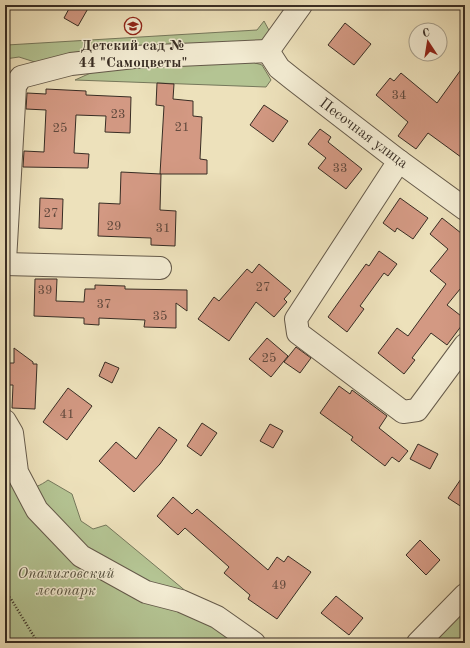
<svg xmlns="http://www.w3.org/2000/svg" width="470" height="648" viewBox="0 0 470 648" font-family="'Old Standard TT',serif">
	<style>
		.green { fill: #b4c493; stroke: #76785c }
		.building { fill: #d39983; stroke: #382d24 }
		.lines { fill: none; stroke-linecap: round; stroke-linejoin: round }
		.minor-casing { stroke: #655a4a; stroke-width: 24 }
		.path { stroke: #382d24; stroke-width: 2.5; stroke-dasharray: 1 2; stroke-linecap: butt }
		.minor { stroke: #f3ecd3; stroke-width: 22 }
		.labels { text-anchor: middle; dominant-baseline: central; stroke-width: 3; stroke-linejoin: round; paint-order: stroke }
		.number-label { font-size: 13px; fill: #5f483c }
		.poi-label { font-size: 15px; font-weight: bold; fill: #382d24; stroke: #f3ecd3 }
		.street-label { font-size: 15px; fill: #382d24; stroke: #f3ecd3 }
		.park-label { font-size: 15px; font-style: italic; fill: #575340; stroke: #f3ecd3 }
	</style>
	<rect width="100%" height="100%" fill="#ede1bb"/>
	<filter id="stains"><feTurbulence type="fractalNoise" baseFrequency=".005" numOctaves="4"/><feColorMatrix values="0 0 0 0 .2 0 0 0 0 .09 0 0 0 0 .02 0 0 0 .5 -.17"/></filter>
	<radialGradient id="worn" r=".72"><stop offset=".6" stop-color="#630" stop-opacity="0"/><stop offset="1" stop-color="#630" stop-opacity=".3"/></radialGradient>
	<g class="green">
		<path d="M264,21l7,13 -16,12 -217,17 -19,-6 -14,2v-14h2l250,-15z"/>
		<path d="M252,62l10,3 9,15 -5,7 -191,-7 20,-9 22,-4z"/>
		<path d="M5,478c15,14 28,13 43,2l24,14 9,27 12,8 13,-4 111,92 37,26h-249z"/>
		<path d="M465,595v48h-47z"/>
	</g>
	<g class="building">
		<path d="M71,5h19l-12,21 -14,-8z"/>
		<path d="M345,23l26,21 -17,21 -26,-20z"/>
		<path d="M465,64v96l-37,-27 -12,16 -18,-13 10,-14 -32,-27 14,-17 4,3 7,-8 36,30z"/>
		<path d="M157,83l17,1 -1,15 20,2v15l9,1 -2,42 7,1v14h-47l4,-68 -8,-1z"/>
		<path d="M46,89l40,2v4l45,2 -1,36 -25,-1 1,-16 -30,-1 -2,38 15,1 -1,14 -65,-1 1,-16 20,1 2,-42 -20,-1 1,-16 19,1z"/>
		<path d="M264,105l24,16 -15,21 -23,-17z"/>
		<path d="M320,129l11,8 -3,5 34,27 -16,20 -28,-21 8,-10 -18,-14z"/>
		<path d="M121,172l40,2 -1,36 16,1 -1,35 -24,-1v-7l-53,-2 1,-33 21,1z"/>
		<path d="M40,198l23,1 -1,30 -23,-1z"/>
		<path d="M400,198l28,20 -15,21 -16,-11 -2,4 -12,-9z"/>
		<path d="M442,218l19,15 4,-5v55l-18,22 18,14v2l-18,24 -16,-12 -19,25 3,2 -11,14 -26,-21 19,-25 11,8 38,-52 -16,-13 18,-22 -18,-15z"/>
		<path d="M379,251l18,13 -9,12 -4,-3 -24,33 4,3 -17,23 -19,-15 38,-53 3,2z"/>
		<path d="M259,264l32,27 -7,8 3,3 -13,15 -18,-15 -27,39 -31,-22 16,-22 5,4 28,-32 5,4z"/>
		<path d="M35,279h22l-1,22 28,1 1,-13h10v-4l30,1v3l62,1v21l-11,-8v25l-32,-1 1,-7 -46,-2v7l-15,-1v-6l-50,-2z"/>
		<path d="M267,338l21,18 -17,21 -22,-18z"/>
		<path d="M296,347l15,11 -11,15 -16,-11z"/>
		<path d="M14,348l19,14v2h4l-2,45 -23,-1 1,-23h-6l1,-22h6z"/>
		<path d="M105,362l14,6 -7,15 -13,-7z"/>
		<path d="M339,386l11,8 2,-4 35,26 -8,12 29,23 -9,11 -7,-5 -7,9 -34,-26 2,-3 -33,-24z"/>
		<path d="M68,388l24,18 -25,34 -24,-18z"/>
		<path d="M202,423l15,10 -16,23 -14,-10z"/>
		<path d="M270,424l13,7 -10,17 -13,-7z"/>
		<path d="M159,427l18,13 -17,24 -26,28 -35,-31 17,-19 20,17z"/>
		<path d="M418,444l20,10 -8,15 -20,-10z"/>
		<path d="M465,473v36l-17,-11z"/>
		<path d="M173,497l19,17 5,-5 71,61 9,-13 7,5 4,-6 23,16 -34,47 -29,-20 2,-4 -26,-22 5,-6 -44,-39 -7,7 -21,-19z"/>
		<path d="M420,540l20,20 -14,15 -20,-20z"/>
		<path d="M336,596l27,22 -14,17 -28,-22z"/>
	</g>
	<g class="lines">
		<defs>
			<g id="minor">
				<path d="M268,51l11,17 15,12 105,81 66,48"/>
				<path d="M268,51l33,-46"/>
				<path d="M399,161l-103,158 2,14 105,79 14,-2 48,-65"/>
				<path d="M5,261l10,-175 6,-9 50,-13 63,-7 134,-6"/>
				<path d="M5,264l155,4"/>
				<path d="M5,421l7,12 5,39 20,38 44,46 65,36 35,9 36,16 37,26"/>
				<path d="M418,643l47,-48"/>
			</g>
		</defs>
		<use href="#minor" class="minor-casing"/>
		<path class="path" d="M5,593l6,6 27,44"/>
		<use href="#minor" class="minor"/>
	</g>
	<defs>
		<symbol id="school-ring" viewBox="-11 -11 22 22"><circle r="9.5" fill="#f3ecd3" stroke="#8f2418" stroke-width="1.5"/><path d="M0-5L7-2L0 1L-7-2ZM-4 1L0 2.5L4 1V4Q0 6-4 4Z" fill="#8f2418"/></symbol>
	</defs>
	<g fill-rule="evenodd">
		<use href="#school-ring" x="123" y="16" width="20" height="20"/>
	</g>
	<g class="labels">
		<g class="number-label">
			<text x="399" y="95">34</text>
			<text x="118" y="114">23</text>
			<text x="182" y="127">21</text>
			<text x="60" y="128">25</text>
			<text x="340" y="168">33</text>
			<text x="51" y="213">27</text>
			<text x="114" y="226">29</text>
			<text x="163" y="228">31</text>
			<text x="263" y="287">27</text>
			<text x="45" y="290">39</text>
			<text x="104" y="304">37</text>
			<text x="160" y="316">35</text>
			<text x="269" y="358">25</text>
			<text x="67" y="414">41</text>
			<text x="279" y="585">49</text>
		</g>
		<g class="poi-label">
			<text x="133" y="46">Детский сад №<tspan x="133" dy="17">44 "Самоцветы"</tspan></text>
		</g>
		<g class="street-label">
			<text transform="translate(363 134) rotate(37)">Песочная улица</text>
		</g>
		<g class="park-label">
			<text x="66" y="574">Опалиховский<tspan x="66" dy="17">лесопарк</tspan></text>
		</g>
	</g>
	<rect width="470" height="648" fill="none" stroke="#ede1bb" stroke-width="20"/>
	<rect x="6" y="6" width="458" height="636" fill="none" stroke="#382d24" stroke-width="2"/>
	<rect x="10" y="10" width="450" height="628" fill="none" stroke="#382d24"/>
	<g transform="translate(428 42) rotate(348)"><circle r="19" fill="#f3ecd3" stroke="#a8a08d"/>
	<path d="M0-3L7 15L0 10L-7 15Z" fill="#8f2418"/>
	<text y="-6" font-size="11" font-weight="bold" text-anchor="middle" fill="#382d24">С</text>
	</g>
	<rect width="100%" height="100%" filter="url(#stains)"/>
	<rect width="100%" height="100%" fill="url(#worn)"/>
</svg>
